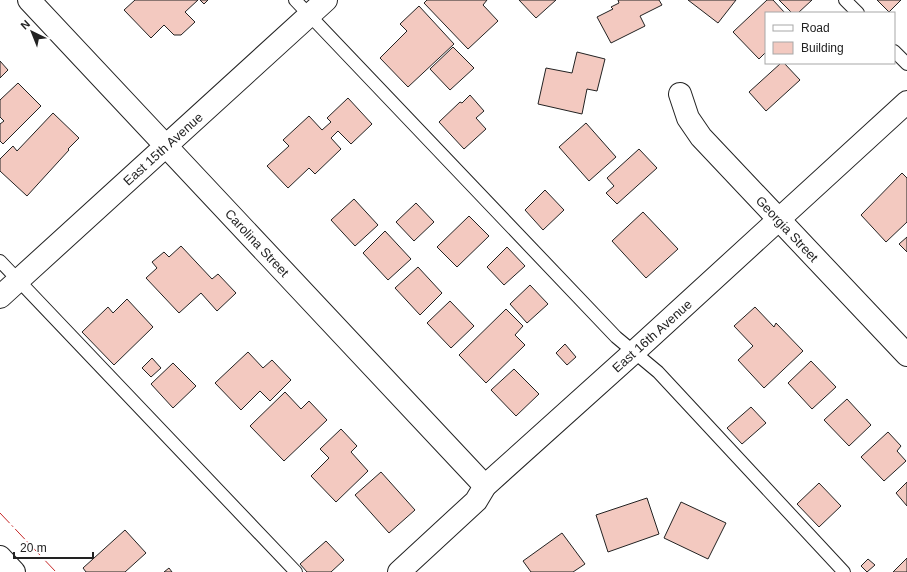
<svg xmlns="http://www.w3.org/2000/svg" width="907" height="572" viewBox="0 0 907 572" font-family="Arial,sans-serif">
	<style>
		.building { fill: #f3c9c0; stroke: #222 }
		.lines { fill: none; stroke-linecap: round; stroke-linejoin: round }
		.service-casing { stroke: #222; stroke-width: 14 }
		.minor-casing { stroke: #222; stroke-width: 24 }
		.tertiary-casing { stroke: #222; stroke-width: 24 }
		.secondary-casing { stroke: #222; stroke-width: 24 }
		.service { stroke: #fff; stroke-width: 12 }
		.minor { stroke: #fff; stroke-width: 22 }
		.tertiary { stroke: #fff; stroke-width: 22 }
		.secondary { stroke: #fff; stroke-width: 22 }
		.power { stroke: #c62828; stroke-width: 1; stroke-dasharray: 14 3 2 3; stroke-linecap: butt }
		.labels { text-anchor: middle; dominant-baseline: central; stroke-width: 3; stroke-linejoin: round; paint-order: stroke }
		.street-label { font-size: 13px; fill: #222; stroke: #fff }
	</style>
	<rect width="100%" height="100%" fill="#fff"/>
	<g class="building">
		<path d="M135,0h63l-13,12 10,10 -14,13h-7l-10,-10 -13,13 -27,-28z"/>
		<path d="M200,0h8l-4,4z"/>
		<path d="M427,0h60l-4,5 15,16 -30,28 -44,-46z"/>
		<path d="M519,0h37l-20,18z"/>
		<path d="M618,0h41l3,5 -22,11 5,10 -34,17 -14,-26 16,-8 -2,-2 8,-4z"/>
		<path d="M688,0h48l-18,23z"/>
		<path d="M767,0h6l12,13h-19v39l-7,7 -26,-27z"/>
		<path d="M779,0h33l-14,13h-6z"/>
		<path d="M877,0h24l-12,12z"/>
		<path d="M419,6l35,38 -46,43 -28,-29 27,-27 -7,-7z"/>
		<path d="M453,47l21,21 -24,22 -20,-21z"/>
		<path d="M577,52l28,7 -8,32 -10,-2 -5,25 -44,-10 8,-36 26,5z"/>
		<path d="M0,61l8,9 -8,8z"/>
		<path d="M781,63h3l16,17 -34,31 -17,-19z"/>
		<path d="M18,83l23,23 -38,38 -3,-3v-17l4,-3 -4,-4v-17z"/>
		<path d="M470,95l14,16 -8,7 10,11 -22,20 -25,-27 21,-20 2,1z"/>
		<path d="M348,98l24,26 -21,20 -13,-13 -7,7 10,11 -26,25 -6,-6 -21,20 -21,-22 22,-20 -6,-6 26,-24 13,14 9,-8 -4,-4z"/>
		<path d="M53,113l26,25 -11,11 1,1 -42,46 -27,-25v-12l13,-13 4,5z"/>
		<path d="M586,123l30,34 -27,24 -30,-34z"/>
		<path d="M639,149l18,19 -40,36 -11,-11 8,-7 -7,-8z"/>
		<path d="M902,173l5,5v44l-21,20 -25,-27z"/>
		<path d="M545,190l19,20 -21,20 -18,-20z"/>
		<path d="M354,199l24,26 -23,21 -24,-26z"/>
		<path d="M416,203l18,19 -20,19 -18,-19z"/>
		<path d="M643,212l35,37 -32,29 -34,-37z"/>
		<path d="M469,216l20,20 -32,31 -20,-20z"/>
		<path d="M385,231l26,28 -23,21 -25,-27z"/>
		<path d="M907,237v15l-8,-8z"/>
		<path d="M181,246l31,33 6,-5 18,19 -19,18 -16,-18 -22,20 -33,-35 11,-10 -5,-6 12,-10 5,5z"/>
		<path d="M507,247l18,19 -21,19 -17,-18z"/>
		<path d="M418,267l24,26 -22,22 -25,-27z"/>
		<path d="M530,285l18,19 -21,19 -17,-19z"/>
		<path d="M127,299l26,28 -39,38 -32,-33 26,-25 5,6z"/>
		<path d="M450,301l24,25 -23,22 -24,-25z"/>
		<path d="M755,307l19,20 2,-4 27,28 -39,37 -26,-28 15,-14 -19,-20z"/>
		<path d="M506,309l17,17 -8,9 10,10 -39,38 -27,-28z"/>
		<path d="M565,344l11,13 -9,8 -11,-12z"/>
		<path d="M248,352l15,16 9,-8 19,20 -21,21 -10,-10 -19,19 -26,-27z"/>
		<path d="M152,358l9,10 -10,9 -9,-9z"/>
		<path d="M811,361l25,26 -24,22 -24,-26z"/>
		<path d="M173,363l23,23 -23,22 -22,-24z"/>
		<path d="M514,369l25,25 -23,22 -25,-26z"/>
		<path d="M285,392l16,17 8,-8 18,19 -43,41 -34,-35z"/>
		<path d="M847,399l24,26 -22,21 -25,-26z"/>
		<path d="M751,407l15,16 -24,21 -15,-16z"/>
		<path d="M341,429l16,17 -6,6 17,19 -32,31 -25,-26 18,-18 -9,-9z"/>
		<path d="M888,432l13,14 -4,5 9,10 -22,20 -23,-24z"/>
		<path d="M381,472l34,38 -26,23 -34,-38z"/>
		<path d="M907,482v24l-11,-13z"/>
		<path d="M819,483l22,23 -22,21 -22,-23z"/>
		<path d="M647,498l12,36 -51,18 -12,-37z"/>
		<path d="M681,502l45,21 -18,36 -44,-21z"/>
		<path d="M125,530l21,23 -21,19h-39l-3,-4z"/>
		<path d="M562,533l23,31 -12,8h-42l-8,-11z"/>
		<path d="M326,541l18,19 -13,12h-24l-7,-8z"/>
		<path d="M907,558v14h-14z"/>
		<path d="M868,559l7,6 -8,7 -6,-6z"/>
		<path d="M169,568l3,4h-8z"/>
	</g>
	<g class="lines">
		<defs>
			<g id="service">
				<path d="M295,0l321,337 42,35 186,200"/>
				<path d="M845,0l13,13"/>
				<path d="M894,51l13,13"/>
				<path d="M0,261l296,311"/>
			</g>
			<g id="minor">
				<path d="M29,0l456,486"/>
				<path d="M680,94l8,24 13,19 206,218"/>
				<path d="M399,572l77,-71 9,-15 149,-134 273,-250"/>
			</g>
			<path id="tertiary" d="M0,557l14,15"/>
			<path id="secondary" d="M0,297l326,-297"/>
		</defs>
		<use href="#service" class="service-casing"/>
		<use href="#minor" class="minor-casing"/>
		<use href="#tertiary" class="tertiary-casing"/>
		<use href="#secondary" class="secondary-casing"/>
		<use href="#service" class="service"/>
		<use href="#minor" class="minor"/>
		<use href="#tertiary" class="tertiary"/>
		<use href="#secondary" class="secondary"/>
		<path class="power" d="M0,513l56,59"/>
	</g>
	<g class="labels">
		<g class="street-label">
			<text transform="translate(163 149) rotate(-42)">East 15th Avenue</text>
			<text transform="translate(787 229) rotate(47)">Georgia Street</text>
			<text transform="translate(257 243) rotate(47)">Carolina Street</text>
			<text transform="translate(652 336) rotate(-42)">East 16th Avenue</text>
		</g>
	</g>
	<rect x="765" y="12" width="130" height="52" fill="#ffffff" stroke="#a7a7a7"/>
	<rect x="773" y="25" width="20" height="6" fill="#ffffff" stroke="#a7a7a7"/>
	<text x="801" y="32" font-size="12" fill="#222222">Road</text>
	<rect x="773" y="42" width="20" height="12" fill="#f3c9c0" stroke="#a7a7a7"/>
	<text x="801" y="52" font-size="12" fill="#222222">Building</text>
	<g transform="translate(32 32) rotate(317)" stroke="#ffffff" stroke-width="3" paint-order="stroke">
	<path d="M0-3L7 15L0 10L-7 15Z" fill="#222222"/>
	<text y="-6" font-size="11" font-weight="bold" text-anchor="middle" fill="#222222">N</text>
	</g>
	<path d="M14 552v6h79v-6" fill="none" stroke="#222222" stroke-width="2"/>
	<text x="20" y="552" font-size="12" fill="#222222" stroke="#ffffff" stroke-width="3" paint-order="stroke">20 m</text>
</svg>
